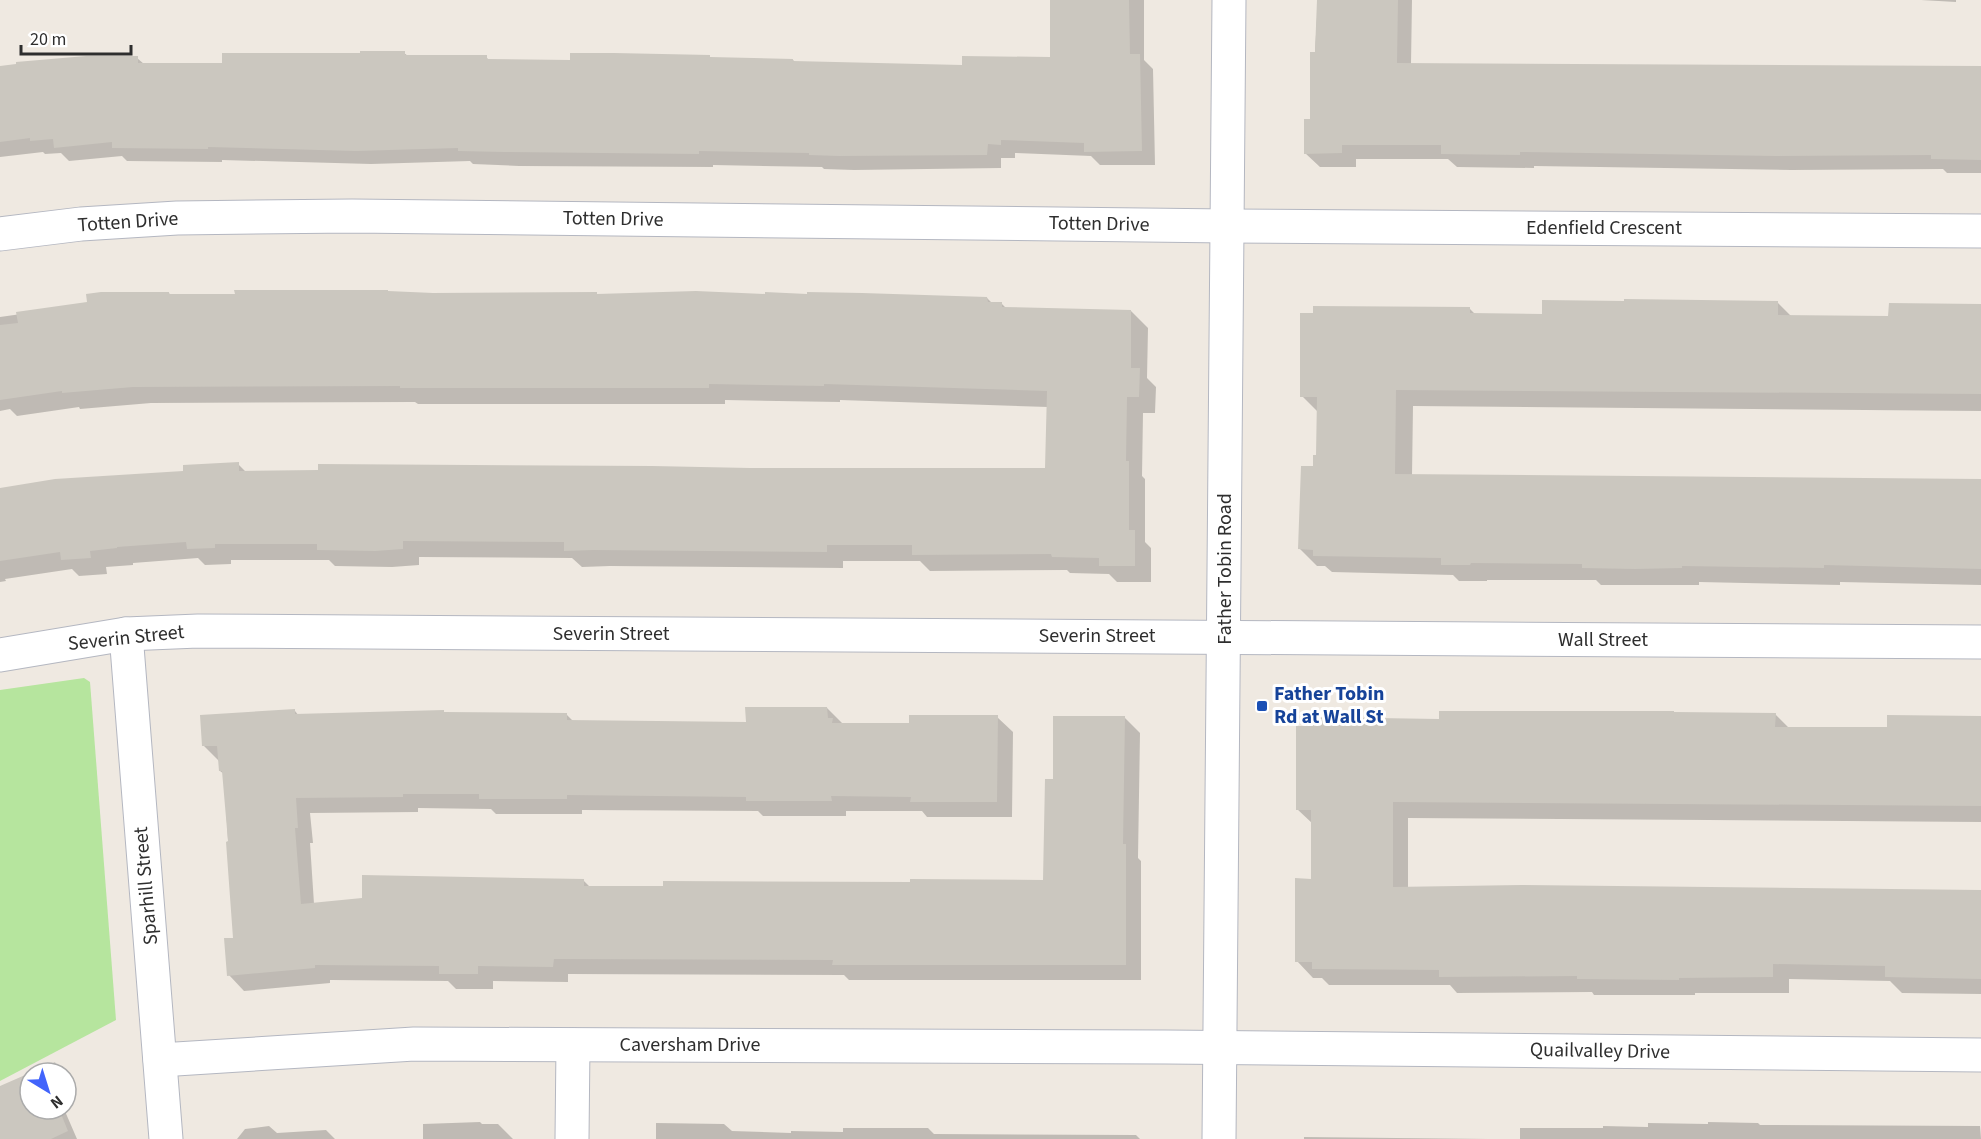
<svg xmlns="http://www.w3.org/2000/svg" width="1981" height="1139" viewBox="0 0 1981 1139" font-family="'Source Sans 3',sans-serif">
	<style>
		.green { fill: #b6e59e }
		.shadow { fill: #0003 }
		.building { fill: #cbc7bf }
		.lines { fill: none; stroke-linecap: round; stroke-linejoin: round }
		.minor-casing { stroke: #b4b7c1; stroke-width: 35 }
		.tertiary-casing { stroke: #b4b7c1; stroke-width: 35 }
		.minor { stroke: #fff; stroke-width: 33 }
		.tertiary { stroke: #fff; stroke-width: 33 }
		.transit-dot { fill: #1a4fb4; stroke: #fff; stroke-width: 2 }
		.labels { text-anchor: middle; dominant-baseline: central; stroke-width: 6; stroke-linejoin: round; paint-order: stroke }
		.street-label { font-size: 20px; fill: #2e2e2e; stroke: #fff }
		.transit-label { font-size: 20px; font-weight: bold; fill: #164399; stroke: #fff; text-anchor: start }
	</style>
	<rect width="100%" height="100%" fill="#efe9e1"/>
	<path class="green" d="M84,678l6,4 26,338 -116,61v-391z"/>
	<g class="shadow">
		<path d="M1052,0h92v60l9,9 2,96h-55l-9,-9 -76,-3v5h-14v10l-147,2 -30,-1 -2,-2 -109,-2v2l-194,-1 -46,-2 -3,-3 -99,3 -149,-4v2l-95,-1 -5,-5 -53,5 -8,-8 -16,1 -2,-2 -43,5v-90l137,-9 7,6h79l181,-11 4,3 78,1 4,4 82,1 137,-6 3,3 81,1 2,2 168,5 88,-8z"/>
		<path d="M1318,0h94l-1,64 570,4v105h-34l-4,-4 -152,1 -257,-4v2l-77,-1 -9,-8h-92v8h-36l-15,-14 6,-33z"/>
		<path d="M1921,0h35v2z"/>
		<path d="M169,293l2,3 218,-3 598,5 5,5h9l6,6 124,2 17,17 -1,50 9,9 -1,26h-12l-1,63 3,3v63l6,6v34h-34l-8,-8 -39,-1 -3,-3 -137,1 -10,-10h-77v7l-233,-2 -28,1 -10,-9 -153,-1v8l-27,2 -57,-1 -6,-6h-98v4l-26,1 -7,-7 -65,5v2l-27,2 1,7 -28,2 -7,-7 -67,10 1,2 -6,1v-93l185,-16 53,-9 9,9 800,-3 1,-63 -208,-7v2l-115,-2v4h-307l-3,-2 -264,1 -71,6 -1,-2 -62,9 -7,-7 -10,2v-94z"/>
		<path d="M1778,303l14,14h98l91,-12v106l-568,-5 -1,70 569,4v105l-141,-3v3l-141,-3v3h-98l-5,-5h-109v1h-28l-6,-6 -121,-3 -7,-6h-8l-17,-17 17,-92 1,-45 -16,-16 168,-87 5,5 68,2z"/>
		<path d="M827,708l16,16h68l86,-7 16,15 -1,85h-85l-5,-6h-76v5h-83l-5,-5 -176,-1v4h-86l-5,-5 -73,-1v4l-108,1 3,30h-3l4,61 269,-24 7,7 455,-5 9,-101 70,-64 16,16 -2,125 3,3v119h-292l-5,-5 -276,-1v8l-75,-1v8h-37l-8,-8 -118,-1v3l-86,8 -15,-16 5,-36 -10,-165 -4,-3v-9l-16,-16 91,-35 4,5 268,-1 7,7 173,1z"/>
		<path d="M1775,714l14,14 99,1v-12l93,-1v106l-573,-4v70l573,4v102l-79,-1 -12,-12 -101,-2v14h-94v2h-101l-2,-3 -135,1 -7,-8h-121l-7,-7h-9l-16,-17 15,-81 1,-56 -16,-15 143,-89z"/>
		<path d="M30,1075v34h34l13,30h-77v-51z"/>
		<path d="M480,1122l2,2h16l15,15h-90v-15z"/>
		<path d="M1708,1122l50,1 2,2 220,1 1,13h-461v-11h83v-2l45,1v-4l60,1z"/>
		<path d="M656,1123l68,1 8,7 59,2v-2l52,1v-4h85l6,6 202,1 4,4h-484z"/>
		<path d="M269,1126l8,7 49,-3 9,9h-98l8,-10z"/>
		<path d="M1304,1137l185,2h-185z"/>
	</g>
	<g class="building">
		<path d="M1050,0h79l1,54h10l2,97 -58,1v-9l-83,-3v5l-13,-1 -1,11 -148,1 -30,-1v-2l-110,-2v3l-195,-2 -46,-1v-3l-102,3 -148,-4v2l-96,-1v-6l-58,6 -1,-9 -23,2v-3l-30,4v-76l16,-2v-2l70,-6h52v7h84v-10h138v-2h45v4h82v4l83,1v-7h44l96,2v2l83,2v2l169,4v-9l88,1z"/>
		<path d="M1317,0h81l-1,63 584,3v94l-50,-1v-4l-155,1 -256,-4v3l-79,-1v-9h-99v8l-38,1v-35h6v-67h5z"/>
		<path d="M234,290h154v1l45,2 164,-1v2l99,-3 69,3v-2l42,2v-2l55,1 125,4 1,5h14v5l129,3v58h9l-1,29h-12l-1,64h3v69h6v36h-36v-8l-47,-1 -1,-3 -139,1v-10h-85v7l-234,-2 -29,1v-9l-161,-1v8l-28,2 -58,-1v-6h-102v4l-28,1 -1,-7 -69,5v1l-27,3 1,7 -30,2 -1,-8 -60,9v-73l55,-9 128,-8v-6l56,-3v9l79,-1v-6l334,2 98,2h295l2,-77 -223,-7v2l-115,-2v4h-309v-2l-267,1 -71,6v-2l-62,9v-75l18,-2 -2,-11 71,-10 -1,-8 15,-2h68v2h66z"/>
		<path d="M1624,299l154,2v14l110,1 1,-13 92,1v90l-585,-4 -1,84 586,5v90l-157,-4v3l-142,-2v2l-47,1 -53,-1v-4l-111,-1 -1,2h-29v-7l-128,-2v-6l-15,-1 3,-83h12v-11h3l1,-58h-17v-84h13v-7l157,1v6l72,1v-14l82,1z"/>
		<path d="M745,707h82l1,11h5l-1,5h77v-8h89l-1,87h-87l1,-5 -80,-1 1,5h-86v-4l-179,-2v4h-88v-5h-76v3l-107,1 2,30h-3l6,76 61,-6v-23l222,4v7h79v-5l247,1v-3l133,1 2,-101h8v-63h72l-2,128h3v121h-294l1,-5 -279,-1 -1,8 -75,-1v8h-39v-8l-124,-1v3l-88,8 -3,-38h9l-7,-96 2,-1 -6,-70h-3l-2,-25h-15l-2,-31 95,-6v5l149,-4v2l123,1v7l179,2z"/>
		<path d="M1439,711h235v1l102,1 -1,14h112v-12l94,1v90l-588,-4v85l128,-2 460,5v89l-96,-2v-11l-112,-2v13l-94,1v2l-102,-1v-3l-138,1v-7l-127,-1v-7h-17v-84l16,1v-69h-15v-84h17v-9l126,2z"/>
		<path d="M55,1062l5,11h-30v36h29l9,22 -17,8h-51v-53z"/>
	</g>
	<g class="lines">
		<defs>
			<g id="minor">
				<path d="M0,234l81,-10 96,-6 175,-2 876,10 753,5"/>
				<path d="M126,634l40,505"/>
				<path d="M0,655l126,-21 72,-3 1783,11"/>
				<path d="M160,1060l254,-16 752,3 815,8"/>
				<path d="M572,1139l1,-94"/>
			</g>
			<path id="tertiary" d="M1219,1139l10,-1139"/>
		</defs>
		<use href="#minor" class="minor-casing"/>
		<use href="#tertiary" class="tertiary-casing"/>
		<use href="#minor" class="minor"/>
		<use href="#tertiary" class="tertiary"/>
	</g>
	<rect class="transit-dot" x="1256" y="700" width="12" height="12" rx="3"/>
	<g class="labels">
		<g class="street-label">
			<text transform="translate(613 219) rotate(1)">Totten Drive</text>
			<text transform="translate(128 222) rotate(-4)">Totten Drive</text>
			<text transform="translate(1099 224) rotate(1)">Totten Drive</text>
			<text x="1604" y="228">Edenfield Crescent</text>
			<text transform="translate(1225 569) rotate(-90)">Father Tobin Road</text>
			<text x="611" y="634">Severin Street</text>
			<text x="1097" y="636">Severin Street</text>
			<text transform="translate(126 638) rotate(-6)">Severin Street</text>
			<text x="1603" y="640">Wall Street</text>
			<text transform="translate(146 886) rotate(-95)">Sparhill Street</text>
			<text x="690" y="1045">Caversham Drive</text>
			<text transform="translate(1600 1051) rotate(1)">Quailvalley Drive</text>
		</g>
		<g class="transit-label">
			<text x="1274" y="694">Father Tobin<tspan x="1274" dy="23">Rd at Wall St</tspan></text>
		</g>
	</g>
	<g transform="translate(48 1091) rotate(142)"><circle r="28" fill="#ffffff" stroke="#ababab" stroke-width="1.5"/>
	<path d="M0-4.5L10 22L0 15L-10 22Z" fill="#4264fb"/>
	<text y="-9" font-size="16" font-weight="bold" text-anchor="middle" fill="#2e2e2e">N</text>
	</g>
	<path d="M21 45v9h110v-9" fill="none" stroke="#2e2e2e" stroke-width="3"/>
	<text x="30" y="45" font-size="18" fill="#2e2e2e" stroke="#ffffff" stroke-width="4.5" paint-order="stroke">20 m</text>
</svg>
